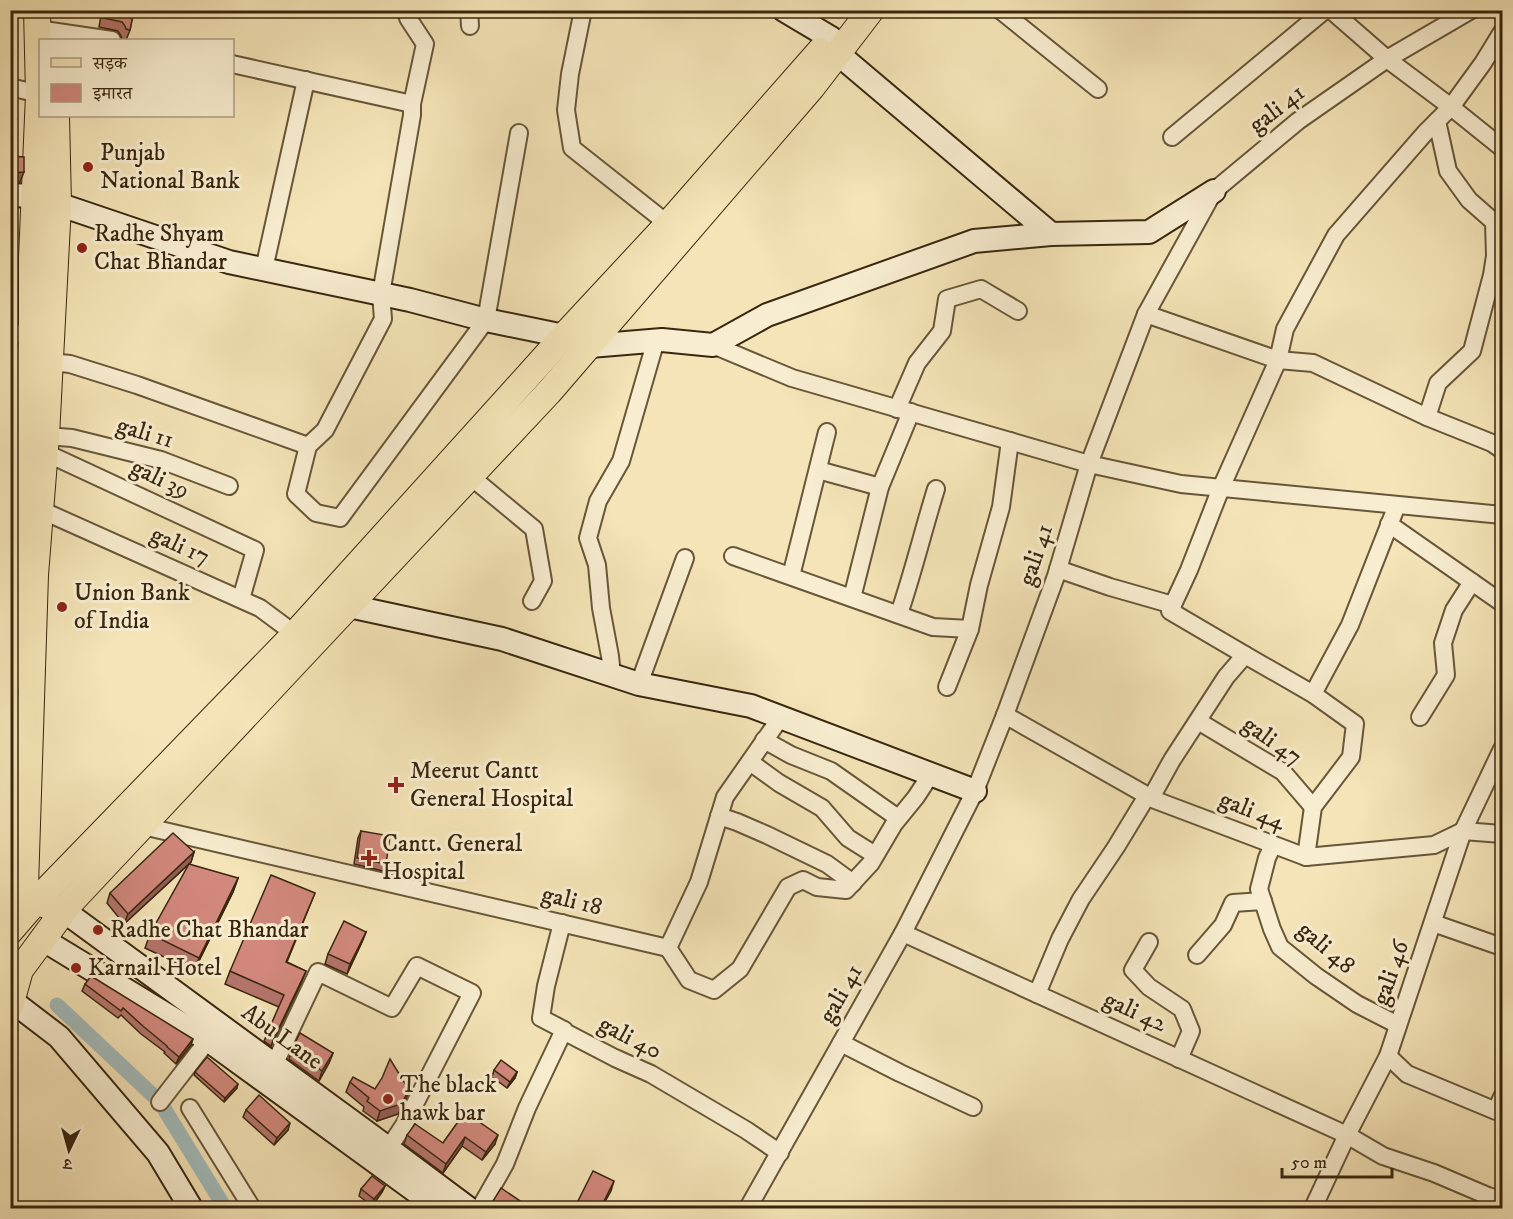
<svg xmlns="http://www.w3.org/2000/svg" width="1513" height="1219" viewBox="0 0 1513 1219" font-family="'IM FELL DW Pica','Noto Serif Devanagari',serif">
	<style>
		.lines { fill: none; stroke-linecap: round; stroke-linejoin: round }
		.canal { stroke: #a2bbbb; stroke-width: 15 }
		.street-casing { stroke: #675638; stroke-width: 20 }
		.secondary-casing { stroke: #38260e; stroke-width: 26 }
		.primary-casing { stroke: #38260e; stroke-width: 28 }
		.street { stroke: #f8edd0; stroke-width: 16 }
		.secondary { stroke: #f8edd0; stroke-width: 22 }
		.primary { stroke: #f4e4b7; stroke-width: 26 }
		.wall { fill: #b5756c; stroke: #38260e; stroke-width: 1.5 }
		.shaded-wall { fill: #935f58; stroke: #38260e; stroke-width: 1.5 }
		.building { fill: #d2887d; stroke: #38260e; stroke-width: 1.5 }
		.poi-dot { fill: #8f2418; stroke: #f8edd0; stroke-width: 2 }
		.labels { text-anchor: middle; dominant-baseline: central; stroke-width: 6; stroke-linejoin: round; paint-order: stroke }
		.street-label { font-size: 24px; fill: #38260e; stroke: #f8edd0 }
		.poi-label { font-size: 24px; fill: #38260e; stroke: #f8edd0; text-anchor: start }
	</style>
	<rect width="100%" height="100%" fill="#f4e4b7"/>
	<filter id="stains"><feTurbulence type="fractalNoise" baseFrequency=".00333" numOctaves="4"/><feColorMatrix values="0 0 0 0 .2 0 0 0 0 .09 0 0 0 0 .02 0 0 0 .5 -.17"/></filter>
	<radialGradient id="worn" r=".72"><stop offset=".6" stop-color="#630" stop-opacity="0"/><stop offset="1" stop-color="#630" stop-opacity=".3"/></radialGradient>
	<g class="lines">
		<path class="canal" d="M57,1005l103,97 65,106"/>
		<defs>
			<g id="street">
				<path d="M407,10l1,8 17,26 -13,60v11l-31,179 2,25 -58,111 -17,16 -12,48 20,19 24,5 146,-198 33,-187"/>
				<path d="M469,10l1,16"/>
				<path d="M583,10l-13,64 -4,36 6,38 96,76"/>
				<path d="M1000,10l98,79"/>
				<path d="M1324,10l8,1 55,48 64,48 51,41"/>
				<path d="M37,29l75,11"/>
				<path d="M232,64l180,40"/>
				<path d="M10,87l29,7"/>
				<path d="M1172,137l153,-127"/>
				<path d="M264,269l42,-189"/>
				<path d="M1146,314l132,46 35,3 114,54 65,26 10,7"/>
				<path d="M10,334l22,-1"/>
				<path d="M713,345l79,33 297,86 92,20 321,31"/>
				<path d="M50,362l20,2 67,21 171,61"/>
				<path d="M897,409l20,-46 25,-32 5,-32 34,-10 37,22"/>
				<path d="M1427,417l11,-34 34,-32 20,-76 3,-19 -1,-34 -25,-22 -21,-29 -11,-50"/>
				<path d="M46,436l26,2 89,22 68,26"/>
				<path d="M44,452l211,98 -14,49"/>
				<path d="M818,470l62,17"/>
				<path d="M470,476l64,53 9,52 -11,20"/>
				<path d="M32,508l9,2 219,98 35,26"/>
				<path d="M1389,524l113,79"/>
				<path d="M733,556l200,71 37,2 9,-44 22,-78 9,-66"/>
				<path d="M1058,569l52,18 63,18"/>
				<path d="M791,576l36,-144"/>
				<path d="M852,598l28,-111 31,-75"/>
				<path d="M899,614c14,-41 24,-83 37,-125"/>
				<path d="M1245,655l-75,-44 19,-41 32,-82 57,-128 7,-31 51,-94 89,-102 26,-26 32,-44 19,-31"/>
				<path d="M612,675l-2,-19 -9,-48 -4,-43 -9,-27 10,-37 23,-40 35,-121"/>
				<path d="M639,684l46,-126"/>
				<path d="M947,687l23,-58"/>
				<path d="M1313,694l37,-69 47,-120"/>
				<path d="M1005,715l150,85 151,57 128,-12 29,-14 39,3"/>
				<path d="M1420,717l26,-42 -3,-32 11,-33 18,-28"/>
				<path d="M1198,721l85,51 30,35"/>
				<path d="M764,740l27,15 40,16 67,47"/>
				<path d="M750,762l29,21 43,25 26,30 27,17"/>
				<path d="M1151,798l21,-38 54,-83 19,-22 68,39 42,30 -4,33 -38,50 -7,50"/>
				<path d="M719,816l18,6 30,13 60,29 26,19"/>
				<path d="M143,826l525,122 31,-66 26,-85 56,-80"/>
				<path d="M1273,845l-6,13 -8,31 13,40 8,18 36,29 41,28 41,21"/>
				<path d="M562,923l-16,63 -5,32 23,12 1,2 50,26 36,16 95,56 34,23"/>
				<path d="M1433,923l69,24"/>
				<path d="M903,933l444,202 36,21 51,17 54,23 14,4"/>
				<path d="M1149,942l-16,28 16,17 33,22 9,22 -12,28"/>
				<path d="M668,948l21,32 25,10 26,-21 48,-82 15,-7 14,7 29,3 25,-27 23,-39 22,-27 15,-23"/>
				<path d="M1197,955l26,-30 10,-22 30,-2"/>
				<path d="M1037,994l23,-55 21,-40 35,-52 31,-51"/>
				<path d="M841,1043l59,30 73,34"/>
				<path d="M1388,1056l19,18 89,37 6,-14"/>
				<path d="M274,1065l44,-93 74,36 25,-42 55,27 -68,132 -22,33"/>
				<path d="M160,1102l48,-62"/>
				<path d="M190,1108l62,100"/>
				<path d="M480,1208l25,-44 22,-56 37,-78"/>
				<path d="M748,1208l155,-275 72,-142 30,-76 51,-139 33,-112 57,-150 68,-123 84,-70 89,-62 84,-49"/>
				<path d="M1313,1208l34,-73 41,-79 75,-225 39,-82"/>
			</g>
			<g id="secondary">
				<path d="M784,10l47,28"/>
				<path d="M837,53l214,181 98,-2 65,-41"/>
				<path d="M10,195l24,1 195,66 181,38 76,20 78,16 26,10 72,-6 51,5 54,-30 207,-74 77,-7"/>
				<path d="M349,606l153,33 137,45 112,22 224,85"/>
				<path d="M64,911l306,224 98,73"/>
				<path d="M42,939l166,101 231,168"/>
				<path d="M12,1001l47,36 99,116 33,55"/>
			</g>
			<g id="primary">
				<path d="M10,679l6,-111 7,-63 9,-172v-75l7,-164 -2,-84"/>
				<path d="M49,906c-14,-6 -19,-5 -24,-20l10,-311 11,-139 12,-232 -2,-88"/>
				<path d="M10,931l26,-30 259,-267 269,-298 104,-112 152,-173"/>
				<path d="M10,1006l10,-36 48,-65 481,-513 263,-305 59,-77"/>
			</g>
		</defs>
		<use href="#street" class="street-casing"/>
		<use href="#secondary" class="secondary-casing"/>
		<use href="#primary" class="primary-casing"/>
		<use href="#street" class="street"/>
		<use href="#secondary" class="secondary"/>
		<use href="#primary" class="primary"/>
	</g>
	<g class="wall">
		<path d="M102,10h32l-4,20 -4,10 -4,-1 -1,-3 -3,-5 -19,-4z"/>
		<path d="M361,831l25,33 -3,7 -29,-7 4,-26z"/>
		<path d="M194,852l-3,10 -67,62 -17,-21 3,-10z"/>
		<path d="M238,878l-5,14 -39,79 -49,-23 5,-14z"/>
		<path d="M315,893l-28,69 19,9 -5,12 -30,63 -7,-5 15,-34 -54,-23 5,-13z"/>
		<path d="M366,932l-4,10 -15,32 -22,-10 3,-10z"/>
		<path d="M85,984l106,61 -15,19 -12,-11 1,-1 -24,-18 -20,-19 -3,3 -36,-27z"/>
		<path d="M292,1049l41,4 -4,10 -10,18 -30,-22z"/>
		<path d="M494,1070l23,2 -2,6 -8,10 -15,-11z"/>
		<path d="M195,1072l42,16 -13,14 -30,-27z"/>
		<path d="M350,1082l25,7 34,1 -4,11 -7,13 -21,7 -14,-10 1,-4 -18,-15z"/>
		<path d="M246,1110l42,20 -14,15 -31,-28z"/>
		<path d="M465,1112l30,32 -13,16 -20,-14 -19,27 -39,-29 3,-9 36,8z"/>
		<path d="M385,1186l-3,6 -10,14 -13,-10 2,-7z"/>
	</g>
	<g class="shaded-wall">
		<path d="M24,172l-4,10h-10v-9z"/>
		<path d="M194,852l-3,10 -67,62 4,-10z"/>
		<path d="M238,878l-5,14 -39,79 5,-13z"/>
		<path d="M366,932l-4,10 -15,32 3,-10z"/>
		<path d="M306,971l-5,12 -30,63 5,-12z"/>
		<path d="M193,1039l-2,6 -15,19 3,-7z"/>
		<path d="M333,1053l-4,10 -10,18 3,-10z"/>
		<path d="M517,1072l-2,6 -8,10 3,-6z"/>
		<path d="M238,1084l-1,4 -13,14 1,-4z"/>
		<path d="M409,1090l-4,11 -7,13 -21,7 3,-10z"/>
		<path d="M290,1123l-2,7 -14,15 3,-7z"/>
		<path d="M498,1135l-3,9 -13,16 4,-8z"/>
		<path d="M465,1137l-3,9 -19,27 3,-9z"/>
		<path d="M614,1181l-3,10 -10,18h-1z"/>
		<path d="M385,1186l-3,6 -10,14 2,-7z"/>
	</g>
	<g class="building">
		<path d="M104,10h30l-4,20 -4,-1 -1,-3 -3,-4 -19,-4z"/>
		<path d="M10,156l14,1v15l-14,1z"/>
		<path d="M361,831l29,5 -4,28 -29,-6z"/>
		<path d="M173,833l21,19 -66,62 -18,-21z"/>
		<path d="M189,864l49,14 -39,80 -49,-24z"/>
		<path d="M271,875l44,18 -29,69 20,9 -30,63 -7,-5 15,-34 -54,-24z"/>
		<path d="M344,921l22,11 -16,32 -22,-10z"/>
		<path d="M91,976l102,63 -14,18 -12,-10v-1l-23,-19 -21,-19 -2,3 -36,-27z"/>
		<path d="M300,1033l33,20 -11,18 -30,-22z"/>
		<path d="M207,1057l31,27 -13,14 -30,-26z"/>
		<path d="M390,1059l19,31 -8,14 -21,7 -13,-10 2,-3 -19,-16 3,-5 22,12 7,-11z"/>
		<path d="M501,1060l16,12 -7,10 -16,-12z"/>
		<path d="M259,1095l31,28 -13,15 -31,-28z"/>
		<path d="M465,1112l33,23 -12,17 -21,-15 -19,27 -39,-29 8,-11 28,19z"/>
		<path d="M593,1171l21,10 -14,28h-26z"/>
		<path d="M372,1176l13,10 -11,13 -13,-10z"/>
		<path d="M501,1188l31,21h-37l-5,-3z"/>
	</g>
	<g class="poi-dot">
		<circle cx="88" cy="167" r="6"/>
		<circle cx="82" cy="248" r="6"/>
		<circle cx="62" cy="607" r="6"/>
		<path d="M393 776h6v6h6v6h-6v6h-6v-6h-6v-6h6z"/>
		<path d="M366 849h6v6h6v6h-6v6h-6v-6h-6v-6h6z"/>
		<circle cx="98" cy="930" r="6"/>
		<circle cx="76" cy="968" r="6"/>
		<circle cx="388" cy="1099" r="6"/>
	</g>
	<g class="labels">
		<g class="street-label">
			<text transform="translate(1277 109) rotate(-38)">gali 41</text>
			<text transform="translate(145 433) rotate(16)">gali 11</text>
			<text transform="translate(160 479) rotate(25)">gali 39</text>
			<text transform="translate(180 546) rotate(24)">gali 17</text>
			<text transform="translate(1036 555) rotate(-72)">gali 41</text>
			<text transform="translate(1272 741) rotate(35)">gali 47</text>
			<text transform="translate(1252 811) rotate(21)">gali 44</text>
			<text transform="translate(572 901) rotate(13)">gali 18</text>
			<text transform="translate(1326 948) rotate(40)">gali 48</text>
			<text transform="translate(1391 973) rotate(-71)">gali 46</text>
			<text transform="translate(841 994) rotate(-61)">gali 41</text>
			<text transform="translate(1135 1012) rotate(24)">gali 42</text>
			<text transform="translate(282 1037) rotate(36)">Abu Lane</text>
			<text transform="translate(630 1038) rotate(27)">gali 40</text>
		</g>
		<g class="poi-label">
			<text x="100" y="153">Punjab<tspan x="100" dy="28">National Bank</tspan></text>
			<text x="94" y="234">Radhe Shyam<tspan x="94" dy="28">Chat Bhandar</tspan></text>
			<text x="74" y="593">Union Bank<tspan x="74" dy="28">of India</tspan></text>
			<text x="410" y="771">Meerut Cantt<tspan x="410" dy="28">General Hospital</tspan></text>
			<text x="382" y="844">Cantt. General<tspan x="382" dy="28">Hospital</tspan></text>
			<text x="110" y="930">Radhe Chat Bhandar</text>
			<text x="88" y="968">Karnail Hotel</text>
			<text x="400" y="1085">The black<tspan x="400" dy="28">hawk bar</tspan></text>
		</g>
	</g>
	<rect width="1513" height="1219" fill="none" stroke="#f4e4b7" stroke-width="36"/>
	<rect x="12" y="12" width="1489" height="1195" fill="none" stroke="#38260e" stroke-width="3"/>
	<rect x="18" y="18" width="1477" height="1183" fill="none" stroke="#38260e" stroke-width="1.5"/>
	<rect x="39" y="39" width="195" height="78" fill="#f8edd0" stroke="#ab9d82" stroke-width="1.5"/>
	<rect x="51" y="58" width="30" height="9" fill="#f4e4b7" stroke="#ab9d82" stroke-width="1.5"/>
	<text x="93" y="69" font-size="18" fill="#38260e">सड़क</text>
	<rect x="51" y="84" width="30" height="18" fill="#d2887d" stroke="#ab9d82" stroke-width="1.5"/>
	<text x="93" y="99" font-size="18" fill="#38260e">इमारत</text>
	<g transform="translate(69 1150) rotate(185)" stroke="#f8edd0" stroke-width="4.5" paint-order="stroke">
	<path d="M0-4.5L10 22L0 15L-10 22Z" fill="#38260e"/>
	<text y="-9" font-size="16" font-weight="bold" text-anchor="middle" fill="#38260e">उ</text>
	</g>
	<path d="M1282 1168v9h110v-9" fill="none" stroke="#38260e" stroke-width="3"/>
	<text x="1291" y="1168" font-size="18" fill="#38260e" stroke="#f8edd0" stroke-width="4.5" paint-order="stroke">50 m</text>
	<rect width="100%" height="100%" filter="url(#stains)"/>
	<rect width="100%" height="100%" fill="url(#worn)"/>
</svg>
